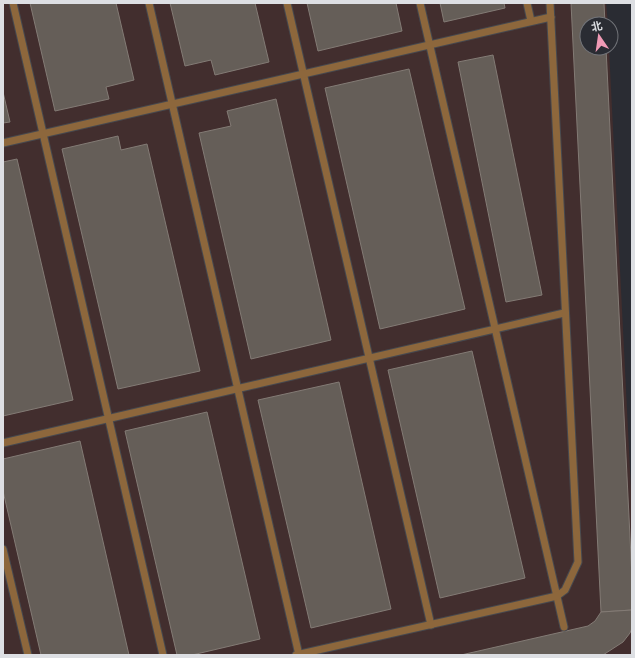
<svg xmlns="http://www.w3.org/2000/svg" width="635" height="658" viewBox="0 0 635 658" font-family="Montserrat,'Noto Sans SC',sans-serif">
	<style>
		.commercial { fill: #422e2e }
		.building { fill: #655e58; stroke: #837b75 }
		.lines { fill: none; stroke-linecap: round; stroke-linejoin: round }
		.service-casing { stroke: #47494f; stroke-width: 9 }
		.service { stroke: #8d673c; stroke-width: 7 }
	</style>
	<rect width="100%" height="100%" fill="#2a2c33"/>
	<path class="commercial" d="M3,3h603l2,21h-21v24h22l23,462v145h-629z"/>
	<g class="building">
		<path d="M30,3h86l18,77 -28,7 3,12 -54,12z"/>
		<path d="M170,3h85l14,59 -54,13 -4,-15 -26,6z"/>
		<path d="M307,3h89l6,28 -84,20z"/>
		<path d="M440,3h64l1,5 -61,14z"/>
		<path d="M571,3h33l1,21h-18v24h19l26,530v32l-31,2z"/>
		<path d="M493,55l49,240 -36,7 -48,-240z"/>
		<path d="M409,69l56,240 -85,20 -55,-241z"/>
		<path d="M3,92l7,30 -7,1z"/>
		<path d="M276,99l55,241 -80,19 -52,-226 32,-7 -4,-15z"/>
		<path d="M118,136l3,14 26,-6 53,227 -82,18 -56,-240z"/>
		<path d="M17,159l56,241 -70,16v-254z"/>
		<path d="M472,351l53,227 -85,20 -52,-228z"/>
		<path d="M339,382l52,227 -80,19 -53,-228z"/>
		<path d="M207,412l53,227 -68,16h-15l-52,-224z"/>
		<path d="M80,441l49,214h-88l-38,-164v-32z"/>
		<path d="M632,610v18l-2,5 -7,9 -20,13h-142l127,-29 7,-5 6,-9z"/>
	</g>
	<g class="lines">
		<defs>
			<g id="service">
				<path d="M13,3l150,652"/>
				<path d="M149,3l150,652"/>
				<path d="M287,3l144,622"/>
				<path d="M420,3l144,624"/>
				<path d="M527,3l4,18"/>
				<path d="M3,143l548,-126"/>
				<path d="M3,443l561,-130"/>
				<path d="M3,549l25,106"/>
				<path d="M296,655l261,-59 8,-6 13,-28 -28,-559"/>
			</g>
		</defs>
		<use href="#service" class="service-casing"/>
		<use href="#service" class="service"/>
	</g>
	<rect width="635" height="658" fill="none" stroke="#dddfe3" stroke-width="8"/>
	<g transform="translate(599 36) rotate(347)"><circle r="19" fill="#2a2c33" stroke="#727479"/>
	<path d="M0-3L7 15L0 10L-7 15Z" fill="#f09ab5"/>
	<text y="-6" font-size="11" font-weight="bold" text-anchor="middle" fill="#dddfe3">北</text>
	</g>
</svg>
